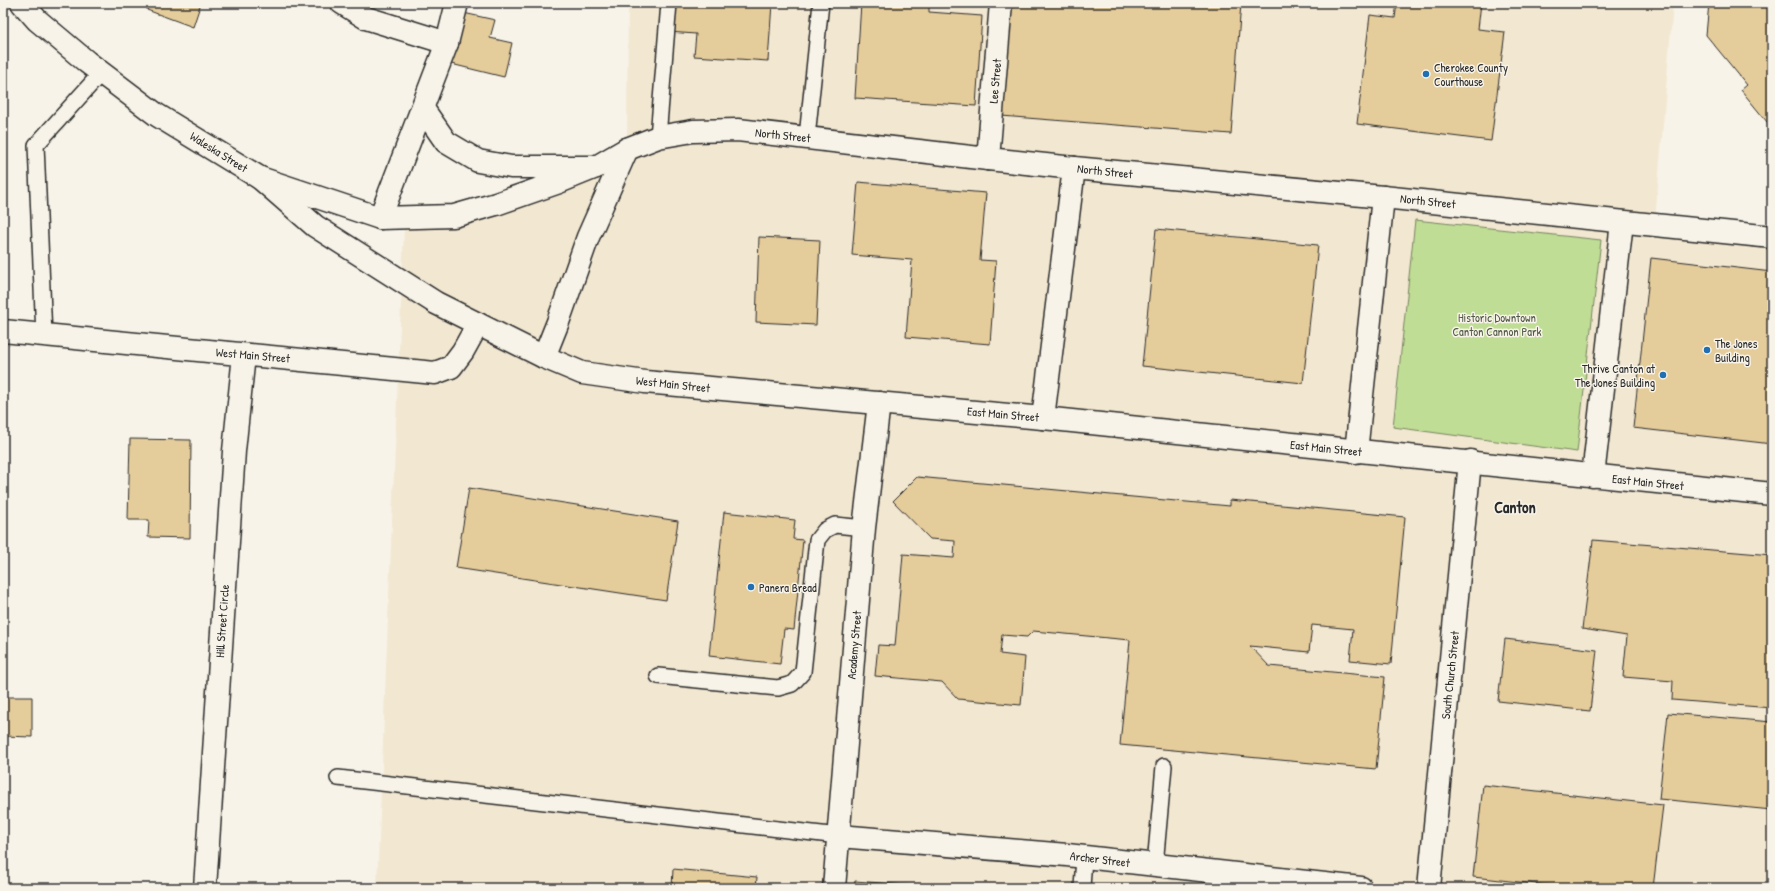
<svg xmlns="http://www.w3.org/2000/svg" width="1775" height="891" viewBox="0 0 1775 891" font-family="'Patrick Hand',sans-serif">
	<style>
		.built { fill: #f2e7d1; fill-rule: evenodd }
		.green { fill: #c0dd95; stroke: #768460 }
		.building { fill: #e5cc9b; stroke: #2b2b2b }
		.lines { fill: none; stroke-linecap: round; stroke-linejoin: round }
		.service-casing { stroke: #2b2b2b; stroke-width: 18 }
		.minor-casing { stroke: #2b2b2b; stroke-width: 25 }
		.tertiary-casing { stroke: #2b2b2b; stroke-width: 25 }
		.secondary-casing { stroke: #2b2b2b; stroke-width: 25 }
		.service { stroke: #f7f3e8; stroke-width: 15 }
		.minor { stroke: #f7f3e8; stroke-width: 22 }
		.tertiary { stroke: #f7f3e8; stroke-width: 22 }
		.secondary { stroke: #f7f3e8; stroke-width: 22 }
		.poi-dot { fill: #1f6fb2; stroke: #f7f3e8; stroke-width: 1.5 }
		.labels { text-anchor: middle; dominant-baseline: central; stroke-width: 3; stroke-linejoin: round; paint-order: stroke }
		.poi-label { font-size: 12px; fill: #2b2b2b; stroke: #f7f3e8; text-anchor: start }
		.street-label { font-size: 12px; fill: #2b2b2b; stroke: #f7f3e8 }
		.park-label { font-size: 12px; fill: #505846; stroke: #f7f3e8 }
		.district-label { font-size: 16px; font-weight: bold; fill: #2b2b2b; stroke: #f7f3e8 }
	</style>
	<rect width="100%" height="100%" fill="#f7f3e8"/>
	<filter id="ink" filterUnits="userSpaceOnUse"><feTurbulence type="fractalNoise" baseFrequency=".025" numOctaves="2"/><feDisplacementMap in="SourceGraphic" scale="8" xChannelSelector="R" yChannelSelector="G"/><feConvolveMatrix kernelMatrix="1 2 1 2 8 2 1 2 1" color-interpolation-filters="sRGB"/></filter>
	<g filter="url(#ink)">
		<path class="built" d="M628,3h1045l-18,218 117,13v654h-1395l27,-659 223,-86zM1415,220l186,21 -25,210z"/>
		<path class="green" d="M1415,220l186,20 -24,212 -184,-25z"/>
		<g class="building">
			<path d="M149,3h52l-8,24 -46,-17z"/>
			<path d="M670,3h102l-4,58 -74,-5 2,-22 -28,-2z"/>
			<path d="M861,3h68v9l53,4 -6,90 -121,-8z"/>
			<path d="M1009,3h232l-10,131 -230,-18z"/>
			<path d="M1397,3h84l-3,26 27,3 -14,109 -134,-17 13,-109 25,3z"/>
			<path d="M1709,3h63v125l-31,-38 6,-5 -41,-50z"/>
			<path d="M459,12l36,8 -5,18 22,5 -8,34 -57,-14z"/>
			<path d="M858,182l128,11 -6,67 16,1 -6,83 -84,-7 6,-77 -60,-5z"/>
			<path d="M1156,229l162,16 -15,138 -161,-17z"/>
			<path d="M759,237l61,3 -4,85 -60,-3z"/>
			<path d="M1651,258l121,14v172l-139,-16z"/>
			<path d="M130,439l61,1 -1,98 -42,-1 1,-17h-21z"/>
			<path d="M917,477l313,29v-6l175,17 -14,147 -41,-4 3,-31 -41,-4 -3,27 -59,-6 19,20 116,11 -9,92 -256,-24 10,-105 -97,-9 -6,6 -25,-2 -2,19 25,3 -4,48 -63,-6 -16,-17 -67,-6 3,-31 17,1 8,-92 51,4 1,-17 -25,-2 -37,-38z"/>
			<path d="M469,488l209,33 -12,79 -210,-32z"/>
			<path d="M724,512l71,8 -2,19 10,1 -9,90 -10,-1 -4,35 -71,-8z"/>
			<path d="M1593,540l179,15v153l-100,-8 1,-19 -50,-4 4,-41 -45,-7z"/>
			<path d="M1505,639l92,11 -7,61 -92,-10z"/>
			<path d="M3,697h29v40l-29,-1z"/>
			<path d="M1668,713l104,9v88l-113,-11z"/>
			<path d="M1483,785l180,20 -10,83h-79l-101,-11z"/>
			<path d="M673,869l84,8 -1,11h-84z"/>
			<path d="M855,881l90,7h-91z"/>
		</g>
		<g class="lines">
			<defs>
				<g id="service">
					<path d="M658,137l11,-134"/>
					<path d="M807,137l14,-134"/>
					<path d="M44,336l-8,-191 65,-72"/>
					<path d="M658,676l120,12 14,-4 11,-12 14,-132 8,-10 10,-5 29,3"/>
					<path d="M338,778l501,58"/>
					<path d="M1155,865l9,-99"/>
					<path d="M1082,888l2,-31"/>
				</g>
				<g id="minor">
					<path d="M342,3l24,15 81,25"/>
					<path d="M423,109l23,33 32,19 33,6h85"/>
					<path d="M988,159l13,-156"/>
					<path d="M380,218l67,-175 10,-40"/>
					<path d="M3,331l432,42 16,-6 12,-16 15,-27"/>
					<path d="M1043,418l31,-250"/>
					<path d="M839,836l228,19 294,33"/>
					<path d="M205,888l29,-437 10,-96"/>
					<path d="M834,888l30,-360 15,-125"/>
				</g>
				<g id="tertiary">
					<path d="M988,159l86,9"/>
					<path d="M1356,452l27,-255"/>
					<path d="M1593,476l29,-254"/>
					<path d="M1429,888l41,-427"/>
				</g>
				<g id="secondary">
					<path d="M22,3l15,17 50,42 70,53 103,63 120,40 74,-2 42,-12 63,-22 37,-15 31,-18 31,-12 35,-6 45,-1 250,29"/>
					<path d="M1074,168l309,29 389,40"/>
					<path d="M260,178l55,48 121,77 108,54 38,16 63,9 398,36 729,76"/>
					<path d="M544,357l14,-35 30,-85 39,-88"/>
				</g>
			</defs>
			<use href="#service" class="service-casing"/>
			<use href="#minor" class="minor-casing"/>
			<use href="#tertiary" class="tertiary-casing"/>
			<use href="#secondary" class="secondary-casing"/>
			<use href="#service" class="service"/>
			<use href="#minor" class="minor"/>
			<use href="#tertiary" class="tertiary"/>
			<use href="#secondary" class="secondary"/>
		</g>
	</g>
	<g class="poi-dot">
		<circle cx="1426" cy="74" r="4"/>
		<circle cx="1707" cy="350" r="4"/>
		<circle cx="1663" cy="375" r="4"/>
		<circle cx="751" cy="587" r="4"/>
	</g>
	<g class="labels">
		<g class="poi-label">
			<text x="1434" y="67">Cherokee County<tspan x="1434" dy="14">Courthouse</tspan></text>
			<text x="1715" y="343">The Jones<tspan x="1715" dy="14">Building</tspan></text>
			<text x="1655" y="368" text-anchor="end">Thrive Canton at<tspan x="1655" dy="14">The Jones Building</tspan></text>
			<text x="759" y="587">Panera Bread</text>
		</g>
		<g class="street-label">
			<text transform="translate(995 81) rotate(-85)">Lee Street</text>
			<text transform="translate(783 135) rotate(6)">North Street</text>
			<text transform="translate(219 152) rotate(32)">Waleska Street</text>
			<text transform="translate(1105 171) rotate(6)">North Street</text>
			<text transform="translate(1428 201) rotate(6)">North Street</text>
			<text transform="translate(253 355) rotate(5)">West Main Street</text>
			<text transform="translate(673 384) rotate(6)">West Main Street</text>
			<text transform="translate(1003 414) rotate(5)">East Main Street</text>
			<text transform="translate(1326 448) rotate(6)">East Main Street</text>
			<text transform="translate(1648 482) rotate(6)">East Main Street</text>
			<text transform="translate(222 621) rotate(-86)">Hill Street Circle</text>
			<text transform="translate(854 645) rotate(-85)">Academy Street</text>
			<text transform="translate(1450 675) rotate(-84)">South Church Street</text>
			<text transform="translate(1100 859) rotate(7)">Archer Street</text>
		</g>
		<g class="park-label">
			<text x="1497" y="317">Historic Downtown<tspan x="1497" dy="14">Canton Cannon Park</tspan></text>
		</g>
		<g class="district-label">
			<text x="1515" y="507">Canton</text>
		</g>
	</g>
	<rect width="1775" height="891" fill="none" stroke="#f7f3e8" stroke-width="16"/>
	<rect x="8" y="8" width="1759" height="875" fill="none" stroke="#2b2b2b" stroke-width="1.5" filter="url(#ink)"/>
</svg>
